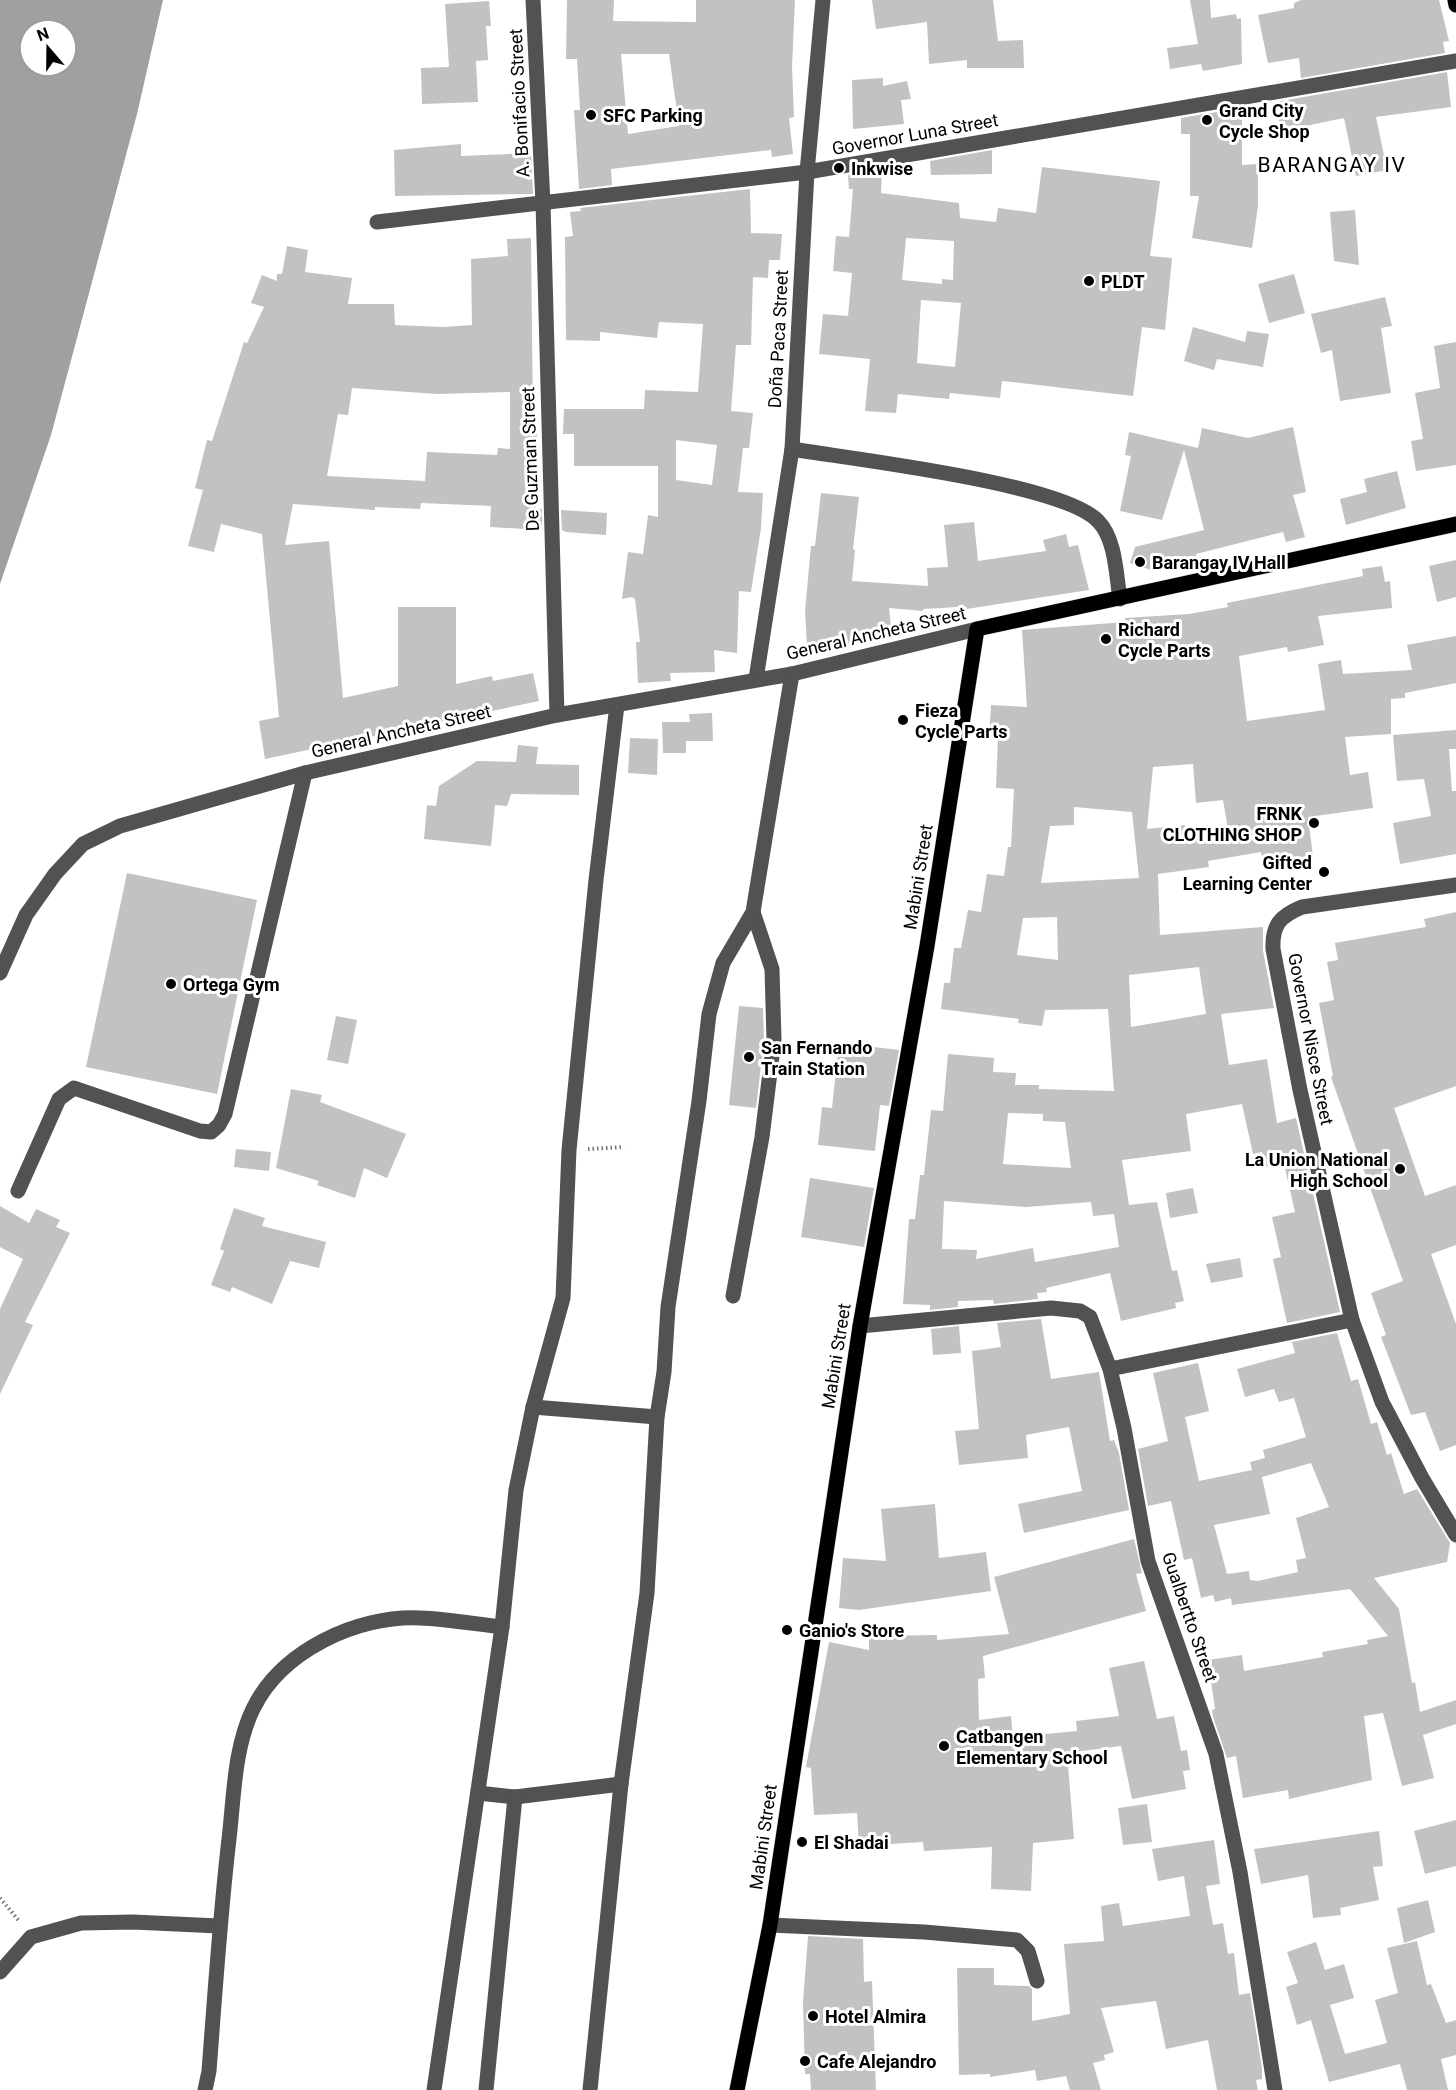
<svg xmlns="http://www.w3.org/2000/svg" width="1456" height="2090" viewBox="0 0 1456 2090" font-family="Roboto,sans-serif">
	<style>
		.water { fill: #a0a0a0; fill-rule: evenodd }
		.building { fill: #c2c2c2; fill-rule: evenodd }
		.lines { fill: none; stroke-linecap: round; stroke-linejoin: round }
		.major-casing { stroke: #dbdbdb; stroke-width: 16 }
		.path { stroke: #747474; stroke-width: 4; stroke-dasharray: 1.5 3; stroke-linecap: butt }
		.minor { stroke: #525252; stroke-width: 15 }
		.major { stroke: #000; stroke-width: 15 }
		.poi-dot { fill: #000; stroke: #fff; stroke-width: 2 }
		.labels { text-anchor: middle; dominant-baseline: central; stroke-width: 6; stroke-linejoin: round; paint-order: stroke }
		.street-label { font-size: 18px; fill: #000; stroke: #fff }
		.poi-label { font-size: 18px; font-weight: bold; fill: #000; stroke: #fff; text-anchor: start }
		.quarter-label { font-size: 21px; letter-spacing: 1.5px; fill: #000; stroke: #fff }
	</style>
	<rect width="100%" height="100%" fill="#fff"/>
	<path class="water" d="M0,0h163l-26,114 -86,321 -51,149zM30,30h36v36h-36z"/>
	<g class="building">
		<path d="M567,0h47l-1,21 83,1v-22h99l-3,67 2,50 -5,1 4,36 -21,3 -1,-7 -160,19 1,16 -33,4 -5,-79h6l-3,-51h-11zM621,54h48l10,72 -51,8z"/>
		<path d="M872,0h121l5,41 25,-1 1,28h-57v-8l-38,4 -2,-42 -51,7z"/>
		<path d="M1190,0h20l1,18 25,-4 1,5 4,-1 1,46 -39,7 -2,-7 -31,5 -3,-21 31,-4z"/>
		<path d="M1301,0h138l10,41 -6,1 2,11 -144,25 -2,-20 -31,5 -10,-48 36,-7v-5z"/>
		<path d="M489,1l2,25h-5l2,34 -12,1 2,41 -56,2 -1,-36 28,-1 -4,-63z"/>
		<path d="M1447,72l4,35 -75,10 11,53 -31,6 -12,-58 -63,13 -6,-29z"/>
		<path d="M883,78v8l24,-5 4,18 -10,1 3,24 -51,5 -1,-49z"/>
		<path d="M1229,110h13v55l16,-1v42l-6,42 -60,-10 7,-42h-9v-62h-9v-16z"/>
		<path d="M461,144v12l70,-3 2,41 -138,2 -1,-46z"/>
		<path d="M992,150v24l-61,1 -1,-14z"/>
		<path d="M1042,167l118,14 -10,75 22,2 -7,72 -23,-3 -9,69 -131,-15 -2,17 -50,-5 -1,6 -51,-5 -2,19 -31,-2 5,-52 -51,-5 4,-40 25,2 4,-43 -19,-2 3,-35 13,1 4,-48h-4l-1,-14 34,-6 -1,24 78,10 1,15 36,4 2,-14 38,5zM906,238l48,3 -1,39 -11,-1v5l-40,-4zM921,300l40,3 -6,64 -38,-4z"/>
		<path d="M750,189l1,44 31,1 -2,26h-11l-1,18 -15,-1 -2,68h-15l-5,66 22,2 -4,35h-6l-5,44 25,1 -2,35 -10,64 -12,-1 -2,62 -23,-3 1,22 -45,1 1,8 -33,2 -2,-41h4l-5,-43 -3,-2 -10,2 6,-47 15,2 5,-39 10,2v-51h-84v-32h-11l1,-25h80l1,-19 53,2 5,-68 -44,-2 -2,16 -57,-6v9l-34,-1 -1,-103 8,-1 -3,-24 11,-1 -1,-3zM676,440l41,5 -5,40 -36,-5z"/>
		<path d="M1355,210l4,55 -25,-4 -4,-49z"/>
		<path d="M531,238l2,184h4l-1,87h6v21l-52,-3 1,-21 -70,-3 -1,6 -45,-2v3l-82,-6 -8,41 44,-4 14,157 55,-12v-79h58v77l36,-8 1,5 40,-8 6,28 -274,58 -6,-38 20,-4 -17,-183 -41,-10 -7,28 -26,-6 15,-56 -8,-2 12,-48 5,1 32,-99 3,1 17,-36 -13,-4 11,-28 15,6v-7h5l5,-28 21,4 -3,22 47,6 -4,26h46l1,21 48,2 29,-2 -1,-66 37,-3 -1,-17zM352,388l85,6 73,-2v57l-12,-1 -1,7 -70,-3 -2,29 -98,-5 11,-62 10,1z"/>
		<path d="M1294,274l11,39 -36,10 -11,-39z"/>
		<path d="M1385,297l7,29 -11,2 10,65 -51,8 -8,-51 -11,3 -10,-39z"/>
		<path d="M1193,327l52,15 2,-11 22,3 -6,33 -46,-8 -3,11 -30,-9z"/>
		<path d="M1456,342v123l-40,6 -5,-30 12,-2 -8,-46 25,-5 -6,-42z"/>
		<path d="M1293,427l13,65 -13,3 12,42 -19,5 -3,-10 -87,22 1,5 -46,11 -21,-7 5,-16 69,-17 -20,-80 -22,70 -42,-9 11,-55 -6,-1 4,-23 69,16 4,-20 46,10z"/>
		<path d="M1397,471l9,37 -60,17 -6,-26 27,-7 -3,-13z"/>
		<path d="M821,493l38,4 -6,52 2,1 -3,31 76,5 -1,-18 21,-1 -4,-42 30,-3 4,39 68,-10 -3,-11 23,-6 3,13 9,-2 11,45 -129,20 -1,-3 -36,2v2l-34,-3 3,29 -40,4v3l-45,3 -2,-36 6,-65h4z"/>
		<path d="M561,510l46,3 -1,22 -40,-3 -4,-2z"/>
		<path d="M1456,560v37l-19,5 -8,-36z"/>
		<path d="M1382,566l3,16 5,-1 2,27 -74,8 6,29 -36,7 -1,-5 -48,9 8,65 78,-11 -7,-46 23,-4 2,14 69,-4 -5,-25 49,-9v47l-51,10v5l-14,1v35l-46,3 5,38 18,-3 5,36 -65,9 5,39 -50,7 -2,-11 -53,9 1,6 -51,7 2,61 103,-8v24l11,57 -53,6 8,51 38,-6 10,64 19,-5 44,194 -53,11 -14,-64 8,-2 -9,-40 23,-5 -11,-48 -19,3 -3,-15 -9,2 -11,-50 -56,10 5,37 -69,9 7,45 28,-3 15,69 5,-1 7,31 -9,2 1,5 -55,13 -11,-48 -64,15 1,4 -10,1 1,6 -44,5 -1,-4 -35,1v6l-28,3v-5l-27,-1 6,-85h6l5,-44h4l7,-65 12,1 5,-57 46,4 -1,14 23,1 -1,12h24v4l75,2 -6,-82 -63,1 -3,16 -24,-3 1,-4 -78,-10 3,-26h6l4,-35h7l7,-38 13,2 6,-38 17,2 4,-29h3l3,-58 -18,-1 2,-51h-9l2,-32 36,2 -5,-77 103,-8v-4l64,-4 39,-7 -1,-4 136,-27 -1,-7zM1193,764l3,39 27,-3 6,35 -42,6 -2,-16 -38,4 6,-62zM1074,807l58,5 7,66 -98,5 9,-57 24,-1zM1057,917l1,43 -41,-5 6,-37zM1199,967l7,47 -75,13 -2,-52zM1008,1113l35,1v7l22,1 6,46 -68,-4zM944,1201l82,6 65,-5 2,14 21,-2 5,33 -84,15 -2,-14 -57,11 1,-9 -35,-1z"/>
		<path d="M712,713l1,28h-27v12h-23l-1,-31h28l-1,-8z"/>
		<path d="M1456,730v19h-7l3,42h4v63l-56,10 -7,-41 38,-7 -7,-37 -27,2 -4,-46z"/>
		<path d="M630,738l28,1 -1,36 -29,-2z"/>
		<path d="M518,745l20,2 -2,17 43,1v30l-68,-1 -4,12 -12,-1 -4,41 -67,-7 3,-34 9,1 3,-20 38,-25 39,1z"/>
		<path d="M127,873l130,27 -40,194 -131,-27z"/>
		<path d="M1456,912v174l-62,22 31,88 31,-11v60l-25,9 25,70v121l-16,6 -15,-39 -14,3 -30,-78 5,-2 -15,-42 32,-12 -72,-204 2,-1 -14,-73 15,-3 -7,-38 11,-2 -3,-17 91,-16 -2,-8z"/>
		<path d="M739,1006l24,2 1,32 -8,68 -27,-3z"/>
		<path d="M336,1016l21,4 -9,44 -21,-4z"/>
		<path d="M839,1043l60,7 -10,56 -9,-1 -5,46 -57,-6 4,-38 10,1z"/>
		<path d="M291,1089l31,6 -2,7 86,32 -19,44 -23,-10 -9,30 -38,-13 2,-4 -43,-13z"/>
		<path d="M236,1149l35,3 -2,19 -35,-4z"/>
		<path d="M810,1178l64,10 -10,59 -63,-10z"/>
		<path d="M1193,1188l5,25 -28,5 -4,-25z"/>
		<path d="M0,1206l29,17 7,-14 24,11 -4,7 14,6 -45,89 8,3 -33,69v-85l23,-50 -23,-12z"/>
		<path d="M234,1208l31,10 -3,8 64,16 -7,26 -29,-7 -18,43 -40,-17 -2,5 -19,-7 13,-34 -4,-2z"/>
		<path d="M1240,1258l3,19 -32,6 -5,-19z"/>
		<path d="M1041,1319l10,60 48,-7 11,69 4,-1 5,13 10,57 -105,23 -6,-29 64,-13 -13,-64 -43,8 2,23 -69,7 -4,-34 24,-2 -7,-78 29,-4 -4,-24z"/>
		<path d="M959,1326l2,27 -28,2 -2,-26z"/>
		<path d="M1337,1333l14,48 7,-2 13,45 6,-2 10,33 4,-2 13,41 13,-5 33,54 -3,19 -73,16 25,31 13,74 3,-1 5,30 36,-12v24l-33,11 11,43 -32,8 -19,-73 -19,3 8,64 -83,19 -1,-9 -45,8 -7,-42 -9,2 -14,-41 -1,-7 3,-1 -7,-49 34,-5 2,16 79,-14 -1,-5 46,-8 -1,-4 21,-4 -38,-47 -118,16 -1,-7 -16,4 -2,-7 -12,3 -9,-40 -8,2 -13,-59 -23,5 -10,-57 30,-8 -15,-68 45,-10 11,48 -24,6 14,64 53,-11 -2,-8 15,-4 -2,-8 43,-13 -12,-39 -15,4 -5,-13 -29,8 -8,-28 58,-16 -3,-11zM1311,1463l18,44 -33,11 10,40 -10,2 2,12 -40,9 -8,-1 -1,-9 -22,3 -13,-49 56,-11 -8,-37z"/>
		<path d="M935,1504l4,54 47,-6 5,39 -132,19 -20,-2 4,-50 43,3 -5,-52z"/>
		<path d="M1134,1539l8,34 -6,1 10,37 -163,45 2,22 -7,1 1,41 32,-4 2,21 64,-6 -1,-10 43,-5 -10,-48 35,-7 13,58 17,-3 7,35 6,-1 3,20 -7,1 3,18 -54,10 -11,-53 -54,7 7,86 -41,4 -2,48 -40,-2 1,-42 -68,4 -1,-9 -64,4 -2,-33 -43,2 -3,-47 -5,-1 23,-125 40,8v-14l68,-1v5l72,-6 -15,-57z"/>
		<path d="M1147,1804l5,38 -29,3 -5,-37z"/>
		<path d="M1456,1820v46l-31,8 -11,-43z"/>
		<path d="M1379,1831l4,35 -10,1 6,33 -39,8 1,7 -28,3 -5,-43 -47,9 -7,-35z"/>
		<path d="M1214,1840l6,44 -14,2 7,39 10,-2 5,31 6,-1 5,42 11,-2 12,75v11l-6,1 2,10h-41l-9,-50 -42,9 -10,-48 -55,7 13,44 -10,3 1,5 -12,3 8,27h-31l-4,-14 -29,5 -2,-11 -45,7v-3l-31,1 -2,-107h37v17l35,1 3,3v32l38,-7 -6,-70 40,-3 -3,-35 18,-3 4,23 67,-10 -6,-40 -26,5 -6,-32z"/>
		<path d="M1428,1900l7,32 -31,11 -7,-35z"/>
		<path d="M808,1936l55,3 1,43 8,-1 4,109h-65l-1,-16h-5l-2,-72z"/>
		<path d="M1417,1941l10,44 4,-1 15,39 10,-3v35l-15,4 7,31h-41l-7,-26 -71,18 -18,-62 -14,5 -11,-38 12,-4 -11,-31 29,-10 9,28 19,-6 10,34 -24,7 15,49 42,-11 -12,-43 23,-7 -11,-45z"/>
	</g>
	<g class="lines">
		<defs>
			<g id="major">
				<path d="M1455,0l1,5"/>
				<path d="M737,2090l33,-165 90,-599 67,-380 50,-317 479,-105"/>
			</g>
		</defs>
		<use href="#major" class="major-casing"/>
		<g class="path">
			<path d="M588,1149l36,-2"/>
			<path d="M0,1898l20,24"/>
		</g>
		<g class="minor">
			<path d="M533,0l10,203 14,512"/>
			<path d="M377,222l430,-50 649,-111"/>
			<path d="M792,449c59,10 270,34 306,72 18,18 18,54 22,78"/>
			<path d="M756,679l36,-230 15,-277 16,-172"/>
			<path d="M1456,885l-154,22c-22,9 -30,18 -29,42l27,141 52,230 30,82 40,76 34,57"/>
			<path d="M0,973l26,-58 29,-41 28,-30 37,-18 185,-53 252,-58 235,-41 185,-45"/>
			<path d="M18,1191l41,-92 15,-11 126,43 11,1 8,-7 6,-11 80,-341"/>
			<path d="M733,1296l29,-159 12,-97 -2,-71 -19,-57"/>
			<path d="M860,1326l191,-18 29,3 10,6 20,52 14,59 24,133 68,193 24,118 35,218"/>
			<path d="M1110,1369l242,-49"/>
			<path d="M533,1407l124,10"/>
			<path d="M478,1793l37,4 106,-13"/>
			<path d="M770,1925l154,7 93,8 11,11 9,30"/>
			<path d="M0,1972l31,-35 50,-14 52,-1 86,4"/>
			<path d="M205,2090l4,-19c6,-78 11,-155 20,-232 5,-42 5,-91 24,-130 28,-58 104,-94 167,-91 27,1 55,6 82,9"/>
			<path d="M434,2090l68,-463 14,-137 17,-83 30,-109 6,-148 27,-270 21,-175"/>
			<path d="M486,2090l29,-293"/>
			<path d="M590,2090l31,-306 26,-191 10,-176 7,-45 4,-65 31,-206 10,-87 14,-51 30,-51 39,-238"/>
		</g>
		<use href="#major" class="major"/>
	</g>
	<g class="poi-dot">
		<circle cx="591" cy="115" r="6"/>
		<circle cx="1207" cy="120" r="6"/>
		<circle cx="839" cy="168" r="6"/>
		<circle cx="1089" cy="281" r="6"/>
		<circle cx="1140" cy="562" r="6"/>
		<circle cx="1106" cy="639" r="6"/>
		<circle cx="903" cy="720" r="6"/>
		<circle cx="1314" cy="823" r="6"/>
		<circle cx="1324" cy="872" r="6"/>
		<circle cx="171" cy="984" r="6"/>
		<circle cx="749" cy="1057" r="6"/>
		<circle cx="1400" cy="1169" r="6"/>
		<circle cx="787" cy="1630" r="6"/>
		<circle cx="944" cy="1746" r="6"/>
		<circle cx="802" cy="1842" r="6"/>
		<circle cx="813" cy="2016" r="6"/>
		<circle cx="805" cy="2061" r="6"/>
	</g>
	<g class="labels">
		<g class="street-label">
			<text transform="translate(519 103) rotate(-93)">A. Bonifacio Street</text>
			<text transform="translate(915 134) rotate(-10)">Governor Luna Street</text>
			<text transform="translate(778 339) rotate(-87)">Doña Paca Street</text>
			<text transform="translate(530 459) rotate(-92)">De Guzman Street</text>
			<text transform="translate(876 633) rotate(-13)">General Ancheta Street</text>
			<text transform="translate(401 731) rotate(-13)">General Ancheta Street</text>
			<text transform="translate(918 877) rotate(-81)">Mabini Street</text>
			<text transform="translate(1311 1039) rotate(79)">Governor Nisce Street</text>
			<text transform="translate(836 1356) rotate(-81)">Mabini Street</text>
			<text transform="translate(1190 1617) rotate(71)">Gualbertto Street</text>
			<text transform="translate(763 1837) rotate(-82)">Mabini Street</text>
		</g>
		<g class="poi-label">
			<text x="1219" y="110">Grand City<tspan x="1219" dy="21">Cycle Shop</tspan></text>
			<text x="603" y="115">SFC Parking</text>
			<text x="851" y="168">Inkwise</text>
			<text x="1101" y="281">PLDT</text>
			<text x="1152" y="562">Barangay IV Hall</text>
			<text x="1118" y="629">Richard<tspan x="1118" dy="21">Cycle Parts</tspan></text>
			<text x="915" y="710">Fieza<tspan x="915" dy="21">Cycle Parts</tspan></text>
			<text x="1302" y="813" text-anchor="end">FRNK<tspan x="1302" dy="21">CLOTHING SHOP</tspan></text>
			<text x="1312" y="862" text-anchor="end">Gifted<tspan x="1312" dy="21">Learning Center</tspan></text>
			<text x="183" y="984">Ortega Gym</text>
			<text x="761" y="1047">San Fernando<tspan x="761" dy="21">Train Station</tspan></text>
			<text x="1388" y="1159" text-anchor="end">La Union National<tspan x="1388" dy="21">High School</tspan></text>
			<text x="799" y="1630">Ganio's Store</text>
			<text x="956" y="1736">Catbangen<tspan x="956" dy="21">Elementary School</tspan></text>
			<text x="814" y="1842">El Shadai</text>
			<text x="825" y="2016">Hotel Almira</text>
			<text x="817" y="2061">Cafe Alejandro</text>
		</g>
		<g class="quarter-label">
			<text x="1332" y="165">BARANGAY IV</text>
		</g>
	</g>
	<g transform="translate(48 48) rotate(340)"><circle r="28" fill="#ffffff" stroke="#999999" stroke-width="1.5"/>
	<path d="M0-4.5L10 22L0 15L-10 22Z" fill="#000000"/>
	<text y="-9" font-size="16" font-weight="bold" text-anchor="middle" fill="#000000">N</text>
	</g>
</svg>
